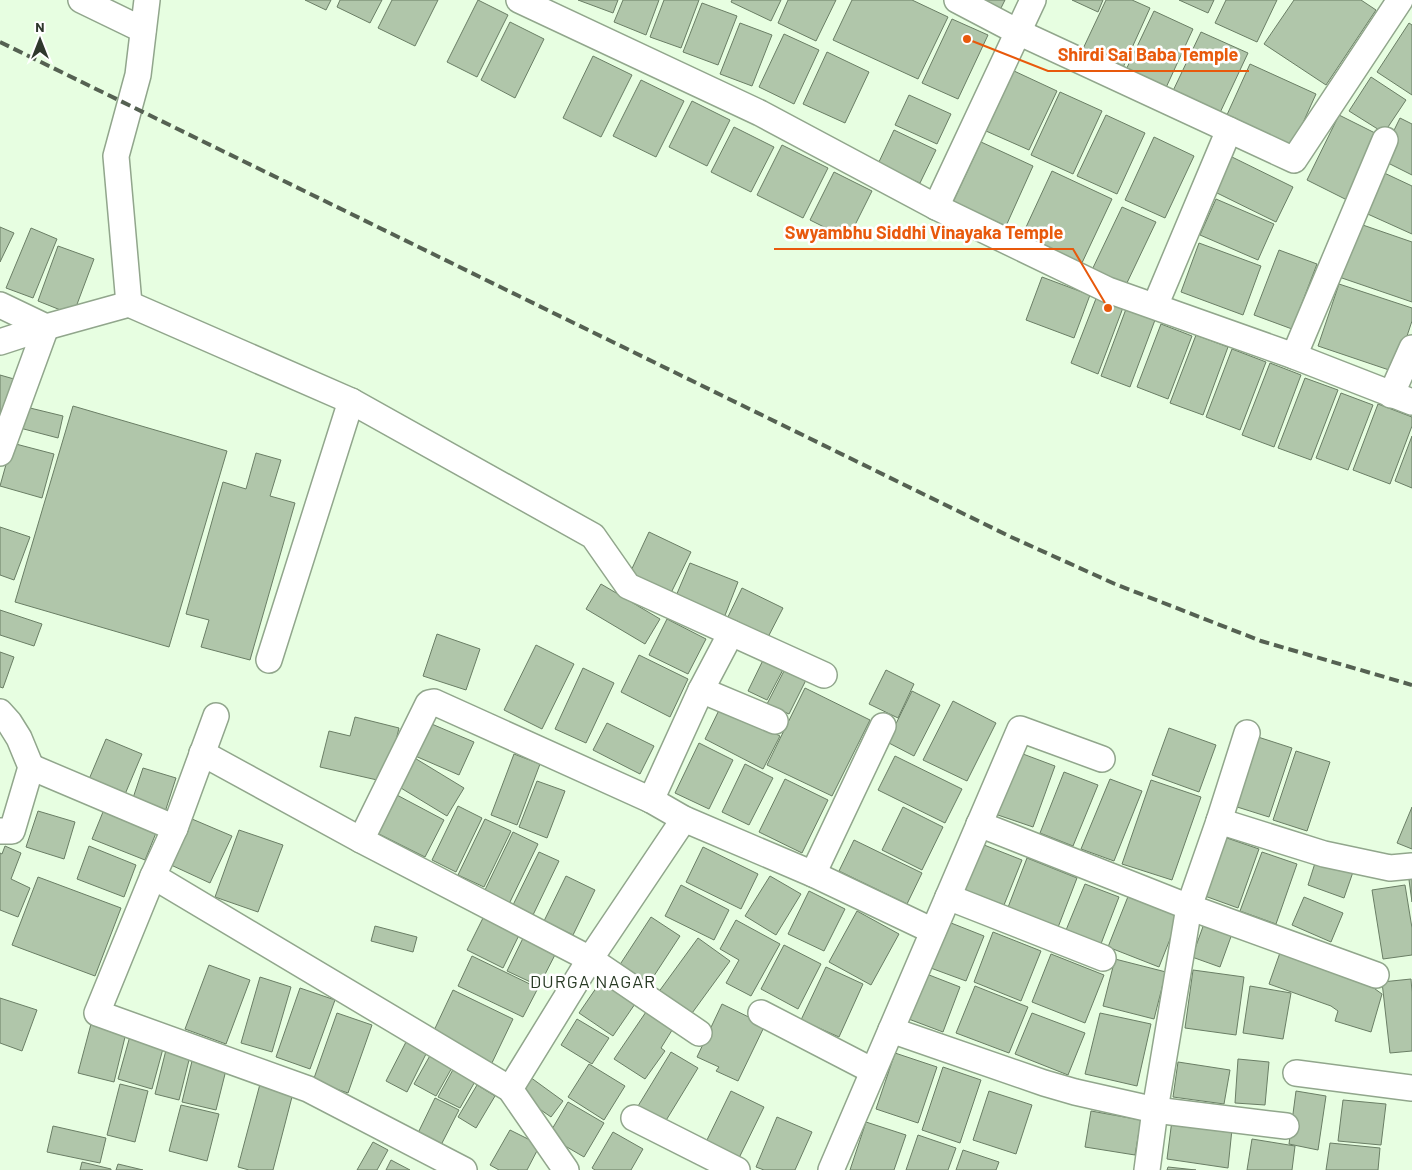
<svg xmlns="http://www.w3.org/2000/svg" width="1412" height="1170" viewBox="0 0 1412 1170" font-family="Barlow,sans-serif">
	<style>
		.building { fill: #b0c6aa; stroke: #6a7e65 }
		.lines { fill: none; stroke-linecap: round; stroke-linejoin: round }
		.street-casing { stroke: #91a68c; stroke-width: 28 }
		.street { stroke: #fff; stroke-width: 25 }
		.rail { stroke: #556152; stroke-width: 4; stroke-dasharray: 10 5; stroke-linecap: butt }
		.labels { text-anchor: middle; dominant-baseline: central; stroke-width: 5; stroke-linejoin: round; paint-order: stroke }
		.neighbourhood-label { font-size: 18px; letter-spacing: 1px; fill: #273923; stroke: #fff }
		.leader { fill: none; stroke: #e8590c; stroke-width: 2 }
		.callout-dot { fill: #e8590c; stroke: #fff; stroke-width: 2 }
		.callout-label { font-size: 18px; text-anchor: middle; font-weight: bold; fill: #e8590c; stroke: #fff; stroke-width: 5; stroke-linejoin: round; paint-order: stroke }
	</style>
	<rect width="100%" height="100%" fill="#e7fee1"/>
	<g class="building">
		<path d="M305,0h26l-5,10z"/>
		<path d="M340,0h42l-12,23 -33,-16z"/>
		<path d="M392,0h46l-23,46 -37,-18z"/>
		<path d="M478,0l30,15 -31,62 -30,-15z"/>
		<path d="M578,0h40l-5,13z"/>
		<path d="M623,0h36l-13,35 -32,-13z"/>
		<path d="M664,0h35l-18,48 -31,-11z"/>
		<path d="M732,0h49l-10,21 -40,-19z"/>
		<path d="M788,0h48l-20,41 -38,-18z"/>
		<path d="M852,0h60l36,17 -30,62 -85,-39z"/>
		<path d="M974,0h31l-6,12z"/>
		<path d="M1072,0h31l-5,12z"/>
		<path d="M1106,0h26l18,8 -29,64 -40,-19z"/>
		<path d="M1179,0h35l-6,13z"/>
		<path d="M1226,0h51l-20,42 -42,-19z"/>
		<path d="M1294,0h67l15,10 -50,75 -62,-41z"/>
		<path d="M702,3l35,13 -19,49 -35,-13z"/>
		<path d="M1154,11l39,18 -29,63 -40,-18z"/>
		<path d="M952,19l36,16 -30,64 -36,-16z"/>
		<path d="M510,22l34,17 -29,59 -34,-18z"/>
		<path d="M740,23l32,12 -20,51 -32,-12z"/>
		<path d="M1409,23l3,2v70l-35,-23z"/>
		<path d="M1201,32l47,21 -30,64 -47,-22z"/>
		<path d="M784,34l35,16 -25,54 -35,-17z"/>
		<path d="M827,52l42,20 -24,51 -42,-19z"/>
		<path d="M593,56l39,19 -31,62 -38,-19z"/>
		<path d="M1250,64l66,30 -24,53 -66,-30z"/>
		<path d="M1014,71l43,20 -28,59 -43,-19z"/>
		<path d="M1371,77l35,23 -22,33 -35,-22z"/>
		<path d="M641,80l43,21 -28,56 -43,-21z"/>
		<path d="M1060,92l42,19 -29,63 -42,-19z"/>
		<path d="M909,95l42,19 -14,30 -42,-19z"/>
		<path d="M692,101l38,19 -23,46 -38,-19z"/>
		<path d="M1106,115l39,18 -28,61 -40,-18z"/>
		<path d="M1339,115l44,22 -32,65 -44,-22z"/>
		<path d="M1400,118l12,6v51l-32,-16z"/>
		<path d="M734,127l40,20 -23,45 -40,-20z"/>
		<path d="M894,130l42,20 -16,33 -42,-19z"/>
		<path d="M1154,137l40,19 -29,62 -40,-18z"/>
		<path d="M981,142l52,24 -27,60 -53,-24z"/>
		<path d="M782,145l46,23 -25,50 -46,-23z"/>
		<path d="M1232,157l61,30 -17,35 -61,-30z"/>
		<path d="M1052,171l60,28 -31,66 -60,-27z"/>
		<path d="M1380,171l32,15v48l-51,-23z"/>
		<path d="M834,172l38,19 -24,48 -38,-19z"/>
		<path d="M1216,199l58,25 -16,36 -58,-25z"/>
		<path d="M1122,207l34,15 -31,65 -34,-15z"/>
		<path d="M1357,223l55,19v60l-73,-25z"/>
		<path d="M0,227l14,6 -14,29z"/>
		<path d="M31,228l26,11 -24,59 -27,-10z"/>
		<path d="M1199,243l62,23 -18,49 -62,-23z"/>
		<path d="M58,246l36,13 -21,56 -35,-14z"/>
		<path d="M1279,250l38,14 -25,65 -38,-14z"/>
		<path d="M1042,277l48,18 -16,43 -48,-18z"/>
		<path d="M1339,284l73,24v13l-17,51 -77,-26z"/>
		<path d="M1097,296l27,9 -26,69 -27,-11z"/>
		<path d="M1126,309l29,11 -25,67 -29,-11z"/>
		<path d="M1161,324l31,12 -24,63 -31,-12z"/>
		<path d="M1196,335l32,12 -25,68 -33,-12z"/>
		<path d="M1232,349l34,13 -26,68 -34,-13z"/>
		<path d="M1270,363l31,12 -27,72 -32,-12z"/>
		<path d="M0,375l14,4 -14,45z"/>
		<path d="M1305,378l33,12 -27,70 -33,-12z"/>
		<path d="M1341,393l32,12 -25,65 -32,-12z"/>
		<path d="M1378,404l34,13v9l-22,58 -37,-14z"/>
		<path d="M73,406l154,45 -58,196 -154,-45z"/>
		<path d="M26,407l37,9 -5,22 -38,-10z"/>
		<path d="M1412,436v52l-17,-7z"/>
		<path d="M12,443l42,11 -12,44 -42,-12z"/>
		<path d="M256,453l25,7 -11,36 25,7 -45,157 -49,-13 8,-27 -23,-6 37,-132 23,7z"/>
		<path d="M0,527l30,10 -16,43 -14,-5z"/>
		<path d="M649,532l42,20 -21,43 -41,-20z"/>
		<path d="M690,563l48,19 -16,41 -49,-20z"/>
		<path d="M601,584l59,35 -15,25 -59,-35z"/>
		<path d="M742,588l41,20 -17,33 -40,-20z"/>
		<path d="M0,610l42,14 -8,22 -34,-11z"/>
		<path d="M667,619l39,20 -18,35 -39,-19z"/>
		<path d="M437,634l43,15 -14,41 -43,-14z"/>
		<path d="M536,645l38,19 -32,65 -38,-19z"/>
		<path d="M0,652l14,5 -11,31 -3,-1z"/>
		<path d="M766,654l20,10 -19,36 -19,-9z"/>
		<path d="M639,655l49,24 -18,38 -49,-25z"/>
		<path d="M583,668l31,15 -28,60 -31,-14z"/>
		<path d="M785,669l21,11 -17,34 -22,-10z"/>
		<path d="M886,670l28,14 -16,34 -29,-14z"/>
		<path d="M805,688l65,32 -38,76 -65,-31z"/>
		<path d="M912,691l28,14 -26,51 -27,-14z"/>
		<path d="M953,701l43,22 -29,58 -44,-21z"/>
		<path d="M721,706l59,30 -17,33 -58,-30z"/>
		<path d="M355,717l44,11 -13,54 -66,-15 9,-36 21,5z"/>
		<path d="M427,722l47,20 -15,33 -46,-20z"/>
		<path d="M607,723l47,23 -14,28 -47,-24z"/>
		<path d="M1169,728l47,17 -17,47 -47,-17z"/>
		<path d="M1258,737l34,11 -23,69 -35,-11z"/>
		<path d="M106,739l36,15 -19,45 -36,-15z"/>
		<path d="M699,743l34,17 -24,49 -34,-16z"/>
		<path d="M1015,751l40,15 -22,61 -41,-14z"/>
		<path d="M1296,751l34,11 -23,69 -34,-11z"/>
		<path d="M514,754l26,10 -23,61 -26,-10z"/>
		<path d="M895,756l67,33 -17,34 -67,-33z"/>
		<path d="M413,757l51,31 -17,28 -51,-31z"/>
		<path d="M745,764l28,14 -24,47 -27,-13z"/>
		<path d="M143,768l33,10 -11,34 -33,-11z"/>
		<path d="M1064,772l34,13 -25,61 -33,-13z"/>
		<path d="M785,779l43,21 -26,53 -43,-21z"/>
		<path d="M1110,779l32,12 -28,70 -33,-12z"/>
		<path d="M1151,780l50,17 -29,83 -50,-16z"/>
		<path d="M537,781l28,10 -18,47 -28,-11z"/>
		<path d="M395,794l49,26 -19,37 -50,-25z"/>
		<path d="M458,806l24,12 -26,54 -24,-12z"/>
		<path d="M105,807l53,21 -13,32 -53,-21z"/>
		<path d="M903,807l40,20 -21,43 -40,-20z"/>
		<path d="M1412,807v42l-15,-6z"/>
		<path d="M38,811l37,11 -11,37 -38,-12z"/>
		<path d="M192,819l40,17 -22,47 -39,-18z"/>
		<path d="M485,819l26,12 -27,56 -26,-12z"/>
		<path d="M239,830l44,15 -25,67 -43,-15z"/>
		<path d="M513,832l25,12 -29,60 -25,-12z"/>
		<path d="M1224,837l35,12 -21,59 -36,-13z"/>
		<path d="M854,840l68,33 -15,31 -68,-33z"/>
		<path d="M979,843l43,17 -18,45 -44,-17z"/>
		<path d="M5,846l16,7 -10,26 19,9 -12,29 -18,-7v-57l2,1z"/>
		<path d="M89,846l47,19 -12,32 -47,-18z"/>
		<path d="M703,847l55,27 -17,35 -55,-27z"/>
		<path d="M539,852l20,9 -26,54 -20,-10z"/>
		<path d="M1262,852l35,12 -21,60 -36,-13z"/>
		<path d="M1027,858l50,20 -20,52 -50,-20z"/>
		<path d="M1316,860l37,12 -9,26 -36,-13z"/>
		<path d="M566,876l29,14 -22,45 -29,-14z"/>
		<path d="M770,876l31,18 -25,41 -31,-19z"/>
		<path d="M38,877l83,31 -26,68 -83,-31z"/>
		<path d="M1412,879v23l-3,-22z"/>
		<path d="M1085,884l34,13 -20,52 -35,-14z"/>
		<path d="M681,885l48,25 -15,30 -49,-24z"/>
		<path d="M1405,885l7,43v27l-29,4 -11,-69z"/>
		<path d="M809,891l36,18 -21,42 -36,-17z"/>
		<path d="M1129,894l51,20 -21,53 -51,-20z"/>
		<path d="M1304,897l39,16 -12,29 -39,-17z"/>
		<path d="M857,911l42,23 -28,51 -42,-23z"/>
		<path d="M486,912l36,17 -19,39 -36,-18z"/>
		<path d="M651,917l29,19 -32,49 -29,-19z"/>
		<path d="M736,920l44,24 -29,52 -25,-13 13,-23 -19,-11z"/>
		<path d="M946,921l38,15 -18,45 -38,-14z"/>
		<path d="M1205,921l28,10 -13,36 -28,-10z"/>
		<path d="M375,926l42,11 -4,15 -42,-11z"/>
		<path d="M526,932l33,15 -20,39 -32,-15z"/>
		<path d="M993,932l48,19 -20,50 -47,-19z"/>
		<path d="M698,938l32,23 -43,59 -32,-23z"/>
		<path d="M784,945l37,19 -23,45 -37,-20z"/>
		<path d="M1282,947l67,23 33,24 -11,38 -36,-11 3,-10 -7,-5 -62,-22z"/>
		<path d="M1051,954l53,21 -19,48 -53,-21z"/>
		<path d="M472,956l66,32 -15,29 -65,-31z"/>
		<path d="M1115,959l51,13 -12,47 -51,-13z"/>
		<path d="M209,965l41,15 -24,64 -41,-15z"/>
		<path d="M826,967l37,17 -24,53 -38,-17z"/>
		<path d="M1193,970l51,7 -8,58 -51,-7z"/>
		<path d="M924,973l36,14 -17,45 -37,-14z"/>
		<path d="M260,977l31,10 -19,65 -31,-9z"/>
		<path d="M603,978l34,23 -24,35 -34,-23z"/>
		<path d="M1411,979l1,13v59l-22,2 -8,-71z"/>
		<path d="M975,986l53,21 -19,46 -53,-20z"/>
		<path d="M1250,986l41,7 -8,46 -40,-6z"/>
		<path d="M300,988l35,12 -25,69 -34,-12z"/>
		<path d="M453,990l60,29 -23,48 -60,-28z"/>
		<path d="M0,998l37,12 -15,41 -22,-8z"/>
		<path d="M722,1004l43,21 -27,56 -22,-10 3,-4 -22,-10z"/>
		<path d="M648,1009l26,18 -13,21 4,3 -20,28 -31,-20z"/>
		<path d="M337,1013l35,12 -24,68 -35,-12z"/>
		<path d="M1032,1013l53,20 -17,42 -53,-21z"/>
		<path d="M1100,1013l51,11 -14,62 -52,-12z"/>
		<path d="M577,1019l32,19 -17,26 -31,-19z"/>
		<path d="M91,1024l35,9 -12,49 -36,-9z"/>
		<path d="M130,1036l34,9 -12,44 -34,-10z"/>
		<path d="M406,1042l21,10 -20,40 -21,-11z"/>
		<path d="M167,1046l24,6 -12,48 -24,-6z"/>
		<path d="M432,1052l22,12 -18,32 -22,-12z"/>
		<path d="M671,1052l27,16 -36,59 -27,-16z"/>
		<path d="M895,1053l42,14 -19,56 -42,-14z"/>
		<path d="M193,1057l34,9 -11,44 -34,-8z"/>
		<path d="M1238,1059l31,3 -4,43 -30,-2z"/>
		<path d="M1178,1062l52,8 -6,34 -51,-7z"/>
		<path d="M589,1064l36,22 -21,34 -36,-23z"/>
		<path d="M455,1066l22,12 -17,30 -22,-11z"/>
		<path d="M943,1067l38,13 -21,63 -38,-13z"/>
		<path d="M530,1077l33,24 -12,16 -33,-23z"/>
		<path d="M120,1084l28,7 -13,51 -28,-7z"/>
		<path d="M260,1084l33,9 -20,77h-24l-11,-3z"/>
		<path d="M477,1085l18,11 -19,32 -18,-11z"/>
		<path d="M731,1091l33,16 -26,53 -33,-16z"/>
		<path d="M989,1091l43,14 -16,49 -43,-14z"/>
		<path d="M1296,1091l30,5 -8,54 -29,-6z"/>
		<path d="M435,1098l24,12 -18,35 -23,-12z"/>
		<path d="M1343,1100l43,4 -5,41 -43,-4z"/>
		<path d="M568,1102l36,21 -20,34 -36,-21z"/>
		<path d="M181,1105l38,9 -12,47 -38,-10z"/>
		<path d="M1091,1111l50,9 -6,35 -50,-8z"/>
		<path d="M777,1117l35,15 -17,38h-31l-8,-3z"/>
		<path d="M1172,1120l60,9 -4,39 -61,-9z"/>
		<path d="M866,1122l40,13 -12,35h-44z"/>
		<path d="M53,1126l53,12 -6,25 -53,-11z"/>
		<path d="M510,1130l30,15 -13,25h-28l-9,-5z"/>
		<path d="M613,1132l30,17 -12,21h-36l-3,-2z"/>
		<path d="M918,1135l38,13 -8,22h-42z"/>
		<path d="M1252,1139l43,7 -3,24h-45z"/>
		<path d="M373,1142l15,8 -11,20h-20z"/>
		<path d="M1330,1143l50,5 -2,22h-52z"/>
		<path d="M963,1150l36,12 -3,8h-40z"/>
		<path d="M391,1160l19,10h-24z"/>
		<path d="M82,1162l29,7v1h-31z"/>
		<path d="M118,1164l25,6h-27z"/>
		<path d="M1168,1167l28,3h-29z"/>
	</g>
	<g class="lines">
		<defs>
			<g id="street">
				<path d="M81,0l62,30"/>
				<path d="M519,0l241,113 176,94 172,83 186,66 118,46"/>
				<path d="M957,0l61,32 276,128 106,-160"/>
				<path d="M936,207l97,-207"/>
				<path d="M129,304l-13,-148 22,-81 9,-75"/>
				<path d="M0,305l46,22 -46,126"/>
				<path d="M1155,306l74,-176"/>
				<path d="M0,342l46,-15 83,-23 222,97 242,135 35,50 196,89"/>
				<path d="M1294,356l91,-216"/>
				<path d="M1391,395l21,-47"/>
				<path d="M269,660l82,-259"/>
				<path d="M701,690l74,31"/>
				<path d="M0,712l9,10 10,16 12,29 -19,64h-12"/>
				<path d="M216,716l-41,112 -22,48 -56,137 211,76 156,81"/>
				<path d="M202,753l159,87 229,119 109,74"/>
				<path d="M31,767l144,61"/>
				<path d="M651,800l50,-110 30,-57"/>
				<path d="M1219,821l105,33 66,14 22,-2"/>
				<path d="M979,824l210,83 187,68"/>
				<path d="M361,840l67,-136 1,-1 5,-1 217,98 33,19 129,55 120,57"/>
				<path d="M813,874l70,-148"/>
				<path d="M153,876l357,213 56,81"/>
				<path d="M948,897l155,61"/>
				<path d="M761,1013l112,58"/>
				<path d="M891,1030l153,53 31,9 80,18 131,16"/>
				<path d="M1296,1073l116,15"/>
				<path d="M510,1089l80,-130 94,-140"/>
				<path d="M634,1118l103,52"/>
				<path d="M831,1170l189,-441 82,30"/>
				<path d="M1147,1170l8,-60 34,-203 30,-86 28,-88"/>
			</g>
		</defs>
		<use href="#street" class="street-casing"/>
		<use href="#street" class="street"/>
		<path class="rail" d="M0,42l1011,495 104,47 146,57 151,44"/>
	</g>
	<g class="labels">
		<g class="neighbourhood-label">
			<text x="593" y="981">DURGA NAGAR</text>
		</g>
	</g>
	<path class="leader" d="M967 39L1048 71H1249M1108 308L1073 249H774"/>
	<g class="callout-dot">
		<circle cx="967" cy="39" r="5"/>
		<circle cx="1108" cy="308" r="5"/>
	</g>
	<g class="callout-label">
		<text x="1148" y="61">Shirdi Sai Baba Temple</text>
		<text x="924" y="239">Swyambhu Siddhi Vinayaka Temple</text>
	</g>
	<g transform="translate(40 40)" stroke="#ffffff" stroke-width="4" paint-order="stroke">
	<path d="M0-4L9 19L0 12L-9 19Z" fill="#2f382d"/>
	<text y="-8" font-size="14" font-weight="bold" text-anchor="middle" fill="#2f382d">N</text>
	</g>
</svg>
